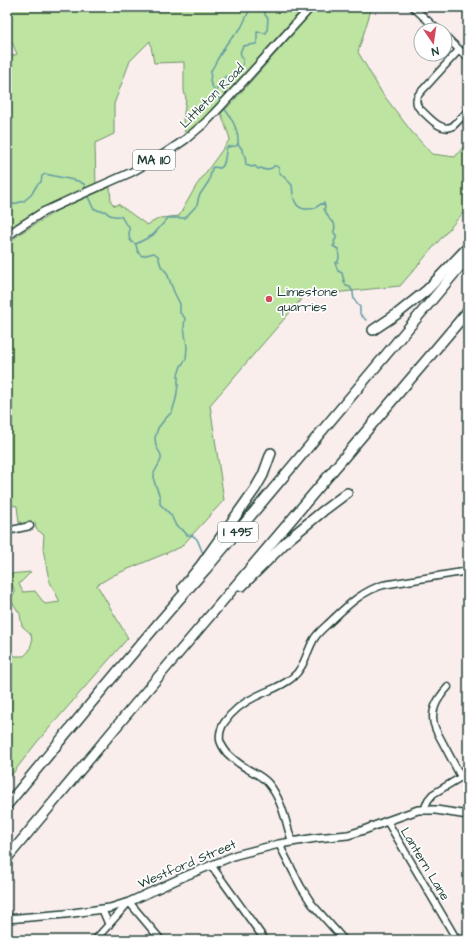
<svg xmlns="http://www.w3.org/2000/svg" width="475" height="947" viewBox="0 0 475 947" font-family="'Architects Daughter',sans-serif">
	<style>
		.green { fill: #bde4a0; stroke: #6e906a }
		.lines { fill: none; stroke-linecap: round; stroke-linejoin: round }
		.stream { stroke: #639ba5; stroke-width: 1.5 }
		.minor-casing { stroke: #1f3d34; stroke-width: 9 }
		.major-casing { stroke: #1f3d34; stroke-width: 10 }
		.highway-casing { stroke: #1f3d34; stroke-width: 12 }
		.minor { stroke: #fff; stroke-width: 6 }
		.major { stroke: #fff; stroke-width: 7 }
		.highway { stroke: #fff; stroke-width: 9 }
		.poi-dot { fill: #d1495b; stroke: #fff; stroke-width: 1.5 }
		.labels { text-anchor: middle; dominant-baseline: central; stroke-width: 3.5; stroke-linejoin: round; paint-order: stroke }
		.shield { fill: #fff; stroke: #627771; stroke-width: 1 }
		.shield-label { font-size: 12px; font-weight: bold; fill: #1f3d34 }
		.street-label { font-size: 13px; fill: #1f3d34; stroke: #fff }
		.poi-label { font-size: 13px; fill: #1f3d34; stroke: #fff; text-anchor: start }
	</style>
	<rect width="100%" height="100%" fill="#faeeed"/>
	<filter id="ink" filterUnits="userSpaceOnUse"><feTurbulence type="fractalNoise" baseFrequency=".025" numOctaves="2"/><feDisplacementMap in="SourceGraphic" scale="8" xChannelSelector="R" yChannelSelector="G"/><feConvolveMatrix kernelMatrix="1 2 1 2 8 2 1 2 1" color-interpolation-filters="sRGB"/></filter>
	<g filter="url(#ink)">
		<g class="green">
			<path d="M7,7h297l-84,94 2,4 -36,34 -3,-19 3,-21 -2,-8v-29l-30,1 -4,-22 -20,20 -16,43v30l-19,9 1,45 -25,11 -64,38v-179l10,-4 -10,-23z"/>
			<path d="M317,7h55l-14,45 24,41 29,38 21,23 23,3 13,-16v66l-68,79 -96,10 -94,109 14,95 -43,47 -67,28 -17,10 31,53 -91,104 -30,39v-132l8,7h9l5,-5 3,-9 -1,-8 -9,-8 -2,-12 -10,-15 5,-7 -7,-18 23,-2 -12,12 4,8 12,-1 10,13 15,-2 -11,-22 -6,-31 1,-14 -8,-6 -1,-7 -14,3v-3l-2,1 -2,-17 -8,-1 -2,-5v-256l14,-11 37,-23 52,-23 1,15 4,4 3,-2 29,21 13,-7 19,-2 17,-30 34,-47 -9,-26 7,-6z"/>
		</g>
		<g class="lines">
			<g class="stream">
				<path d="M217,95v-7c5,-2 7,-5 7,-10l2,-2 4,3h3l3,-2 2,-6 5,-7v-5c-4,-5 -3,-8 0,-13l13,-2 1,-2v-10l9,1 1,-2 1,-13 -3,-3 -1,-8"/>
				<path d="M221,103l-11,-21 1,-11 6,-11 10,-17 14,-15 10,-21"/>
				<path d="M238,144l4,5v2l3,5 1,9 6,2 3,-1 3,3 3,-1 4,2 7,-2 2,-2h2l3,2v4l13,13c1,9 1,23 13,24 3,0 7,0 10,-1 3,-2 5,-4 9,-5l1,4 -1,2 6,11 4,3 1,5 -1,2v3l2,2v4l-2,2 1,3 -2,2 5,3 1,8 -1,5 -3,1 3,8 4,2 2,8 2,5 4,1 3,5c0,7 2,10 7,15v7l6,6"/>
				<path d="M87,194l6,14 7,3h5c4,5 9,6 16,5l4,7 4,3c1,7 -3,15 7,18l17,-9 15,-17h17l12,-13 2,-9 10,-15 3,-13 2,-1c2,0 4,1 6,1 6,-1 5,-16 7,-21l9,-1 2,-2c1,-13 -7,-27 -14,-36"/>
				<path d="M7,206l17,-5 7,-6 6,-10 4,-3 1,-6 3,-2 33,7 6,3 2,6"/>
				<path d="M136,245l2,7 4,4 12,-3 4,3 3,10 6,7 7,19 6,12v9l5,5 -1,9 3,20 -1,12 -5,7 -3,9v10l-2,14 -4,13 -7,7 -7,9 -3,10 1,8 5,9v5l-7,13v8l6,16v7l11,11 5,11 7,4 4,5c13,0 11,10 16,18"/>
			</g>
			<defs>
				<g id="minor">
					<path d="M413,7l25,23"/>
					<path d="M445,36l23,22"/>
					<path d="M459,50l-40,44c-4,5 -3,11 1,15 9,8 21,24 33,17l15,-15"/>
					<path d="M7,531l23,-5"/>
					<path d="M448,687c-11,12 -20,26 -12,43l25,47"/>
					<path d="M424,810l4,-10 5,-6 35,-21"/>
					<path d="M387,821l70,119"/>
					<path d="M292,842c-6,-19 -10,-43 -24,-59 -6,-7 -14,-10 -22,-15 -7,-4 -13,-9 -19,-15 -3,-4 -6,-8 -7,-13 -1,-7 1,-12 4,-17 8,-12 20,-21 33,-27 12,-6 24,-9 35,-18 13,-11 14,-25 22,-39 4,-7 11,-12 17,-18 15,-14 31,-30 52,-36l85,-14"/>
					<path d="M279,844l22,43 11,17 32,36"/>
					<path d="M211,865l54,75"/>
					<path d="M102,909l7,16"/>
					<path d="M95,940l34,-38 32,38"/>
				</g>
				<g id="major">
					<path d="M7,237l11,-9 25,-16 28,-13 61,-27 35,-20 19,-13 20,-17 16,-17 89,-98"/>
					<path d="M7,919l58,-5 45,-6 19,-6 54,-25 53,-22 43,-11 37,-6 32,-3 16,-5 23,-9 31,-11h18l32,5"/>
				</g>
				<g id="highway">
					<path d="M373,330l24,-16 30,-24 41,-43"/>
					<path d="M242,586l47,-47 34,-28 24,-18"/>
					<path d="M183,587l18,-22 54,-76 8,-14 8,-22"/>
					<path d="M7,805c66,-79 130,-160 199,-236l262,-312"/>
					<path d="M7,858l114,-137 347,-410"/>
				</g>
			</defs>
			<use href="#minor" class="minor-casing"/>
			<use href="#major" class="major-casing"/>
			<use href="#highway" class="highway-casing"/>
			<use href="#minor" class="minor"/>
			<use href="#major" class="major"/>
			<use href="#highway" class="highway"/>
		</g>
	</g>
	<circle class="poi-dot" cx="269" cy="299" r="4"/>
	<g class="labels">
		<g class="shield">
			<rect x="133" y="150" width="42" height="20" rx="3"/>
			<rect x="218" y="522" width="40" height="20" rx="3"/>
		</g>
		<g class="shield-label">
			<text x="154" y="160">MA 110</text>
			<text x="238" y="532">I 495</text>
		</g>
		<g class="street-label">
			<text transform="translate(212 96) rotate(-45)">Littleton Road</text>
			<text transform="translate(187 864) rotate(-23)">Westford Street</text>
			<text transform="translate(425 864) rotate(59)">Lantern Lane</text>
		</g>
		<g class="poi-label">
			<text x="277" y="292">Limestone<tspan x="277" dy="15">quarries</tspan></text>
		</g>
	</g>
	<rect width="475" height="947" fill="none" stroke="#fff" stroke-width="24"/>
	<rect x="12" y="12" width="451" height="923" fill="none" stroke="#1f3d34" stroke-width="1.5" filter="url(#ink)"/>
	<g transform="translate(433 42) rotate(167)"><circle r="19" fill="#ffffff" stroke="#a5b1ae"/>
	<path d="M0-3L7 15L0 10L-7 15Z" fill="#d1495b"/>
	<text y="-6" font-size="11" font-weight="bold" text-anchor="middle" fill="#1f3d34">N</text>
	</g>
</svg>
